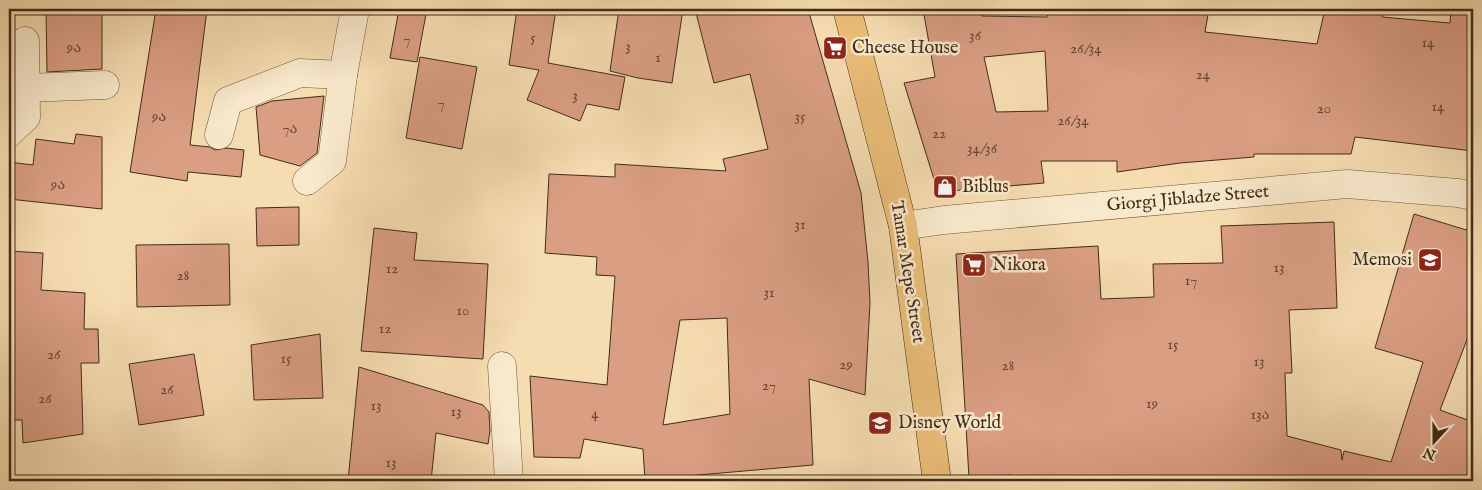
<svg xmlns="http://www.w3.org/2000/svg" width="1482" height="490" viewBox="0 0 1482 490" font-family="'IM FELL English','Noto Serif Georgian',serif">
	<style>
		.building { fill: #da9e83; stroke: #422c1a; fill-rule: evenodd }
		.lines { fill: none; stroke-linecap: round; stroke-linejoin: round }
		.minor-casing { stroke: #6f5840; stroke-width: 29 }
		.major-casing { stroke: #422c1a; stroke-width: 29 }
		.minor { stroke: #f9e9cc; stroke-width: 28 }
		.major { stroke: #ebbe78; stroke-width: 28 }
		.labels { text-anchor: middle; dominant-baseline: central; stroke-width: 5; stroke-linejoin: round; paint-order: stroke }
		.number-label { font-size: 15px; fill: #684834 }
		.poi-label { font-size: 18px; fill: #422c1a; stroke: #f9e9cc; text-anchor: start }
		.street-label { font-size: 18px; fill: #422c1a; stroke: #f9e9cc }
	</style>
	<rect width="100%" height="100%" fill="#f6ddb1"/>
	<filter id="stains"><feTurbulence type="fractalNoise" baseFrequency=".004" numOctaves="4"/><feColorMatrix values="0 0 0 0 .2 0 0 0 0 .09 0 0 0 0 .02 0 0 0 .5 -.17"/></filter>
	<radialGradient id="worn" r=".72"><stop offset=".6" stop-color="#630" stop-opacity="0"/><stop offset="1" stop-color="#630" stop-opacity=".3"/></radialGradient>
	<g class="building">
		<path d="M46,9h56v60l-55,3z"/>
		<path d="M156,9h51l-17,136 20,2 5,3 11,-2 18,2 -3,27 -53,-5 -1,9 -57,-9z"/>
		<path d="M399,9h28l-10,53 -27,-4z"/>
		<path d="M517,9h39l-8,54 77,14 -6,33 -32,-6 -7,17 -53,-21 12,-30 -30,-5z"/>
		<path d="M619,9h64l-11,74 -34,-5 -28,-7z"/>
		<path d="M695,9h113l53,184 7,69 2,41 -5,92 -56,-16 4,86 -126,11 -42,5 -2,-32 -59,-10 -4,19 -46,-1 -4,-81 77,9 8,-109 -19,-1 1,-18 -52,-4 4,-79 66,3v-13l111,7 -3,-12 45,-10 -18,-75 -36,9zM727,318l3,96 -67,11 17,-105z"/>
		<path d="M923,9h58l1,7 65,1 1,-7 17,3 1,-4h143l-4,23 112,12 8,-35h59l-2,8 68,6 1,-14h22v142l-118,-14 -4,17h-97v3l-74,6 -63,9v-11h-76l3,22 -106,9 -34,-109 31,-6zM1045,51l3,60 -52,1 -12,-55z"/>
		<path d="M420,57l57,10 -15,82 -56,-11z"/>
		<path d="M324,96l-7,57 -17,13 -40,-11 -4,-48 16,-6z"/>
		<path d="M76,134l26,3v72l-93,-10v-37l24,3 3,-26 38,5z"/>
		<path d="M299,207v38l-42,1 -1,-38z"/>
		<path d="M1414,214l59,18v92l-33,86 33,12v59h-461l-1,-6 -42,3 -13,-224 142,-8 3,53 53,-2 -1,-33 70,-1 -2,-37 113,-4 3,86 -48,2 3,63h-7l2,63 54,14 1,10 2,-9 47,11 32,-100 -48,-14z"/>
		<path d="M374,228l43,5 -3,27 74,4 -5,95 -122,-8z"/>
		<path d="M229,244l1,61 -93,2 -1,-62z"/>
		<path d="M9,251l34,2 -2,37 44,3 -1,36h14l1,34h-18l2,71 -60,9 -1,-23h-13z"/>
		<path d="M320,334l3,64 -69,2 -3,-55z"/>
		<path d="M194,354l10,61 -65,10 -10,-61z"/>
		<path d="M359,367l124,38 6,7 1,19 -2,13 -52,-11 -5,48h-83z"/>
	</g>
	<g class="lines">
		<defs>
			<g id="minor">
				<path d="M26,88l79,-3"/>
				<path d="M9,133l17,-16 -1,-76"/>
				<path d="M219,135l9,-34 72,-28 43,2 12,-66"/>
				<path d="M307,181l25,-20 11,-86"/>
				<path d="M903,226l41,-6 403,-36 111,9 15,3"/>
				<path d="M502,366l7,115"/>
			</g>
			<path id="major" d="M847,9l56,217 34,255"/>
		</defs>
		<use href="#minor" class="minor-casing"/>
		<use href="#major" class="major-casing"/>
		<use href="#minor" class="minor"/>
		<use href="#major" class="major"/>
	</g>
	<defs>
		<symbol id="supermarket-square" viewBox="-11 -11 22 22"><rect x="-9" y="-9" width="18" height="18" rx="4" fill="#8f2418" stroke="#f9e9cc"/><path d="M-6-5.5h2.5l.6 2H6L4.5 2H-2.5L-4.4-4H-6ZM-1.5 3.2a1.3 1.3 0 1 0 .1 0ZM3 3.2a1.3 1.3 0 1 0 .1 0Z" fill="#fff"/></symbol>
		<symbol id="shop-square" viewBox="-11 -11 22 22"><rect x="-9" y="-9" width="18" height="18" rx="4" fill="#8f2418" stroke="#f9e9cc"/><path d="M-5-2.5h2.3a2.7 3.5 0 0 1 5.4 0H5L5.5 6h-11ZM-1.5-2.5h3a1.5 2.3 0 0 0-3 0Z" fill="#fff"/></symbol>
		<symbol id="university-square" viewBox="-11 -11 22 22"><rect x="-9" y="-9" width="18" height="18" rx="4" fill="#8f2418" stroke="#f9e9cc"/><path d="M0-5L7-2L0 1L-7-2ZM-4 1L0 2.5L4 1V4Q0 6-4 4Z" fill="#fff"/></symbol>
		<symbol id="school-square" viewBox="-11 -11 22 22"><rect x="-9" y="-9" width="18" height="18" rx="4" fill="#8f2418" stroke="#f9e9cc"/><path d="M0-5L7-2L0 1L-7-2ZM-4 1L0 2.5L4 1V4Q0 6-4 4Z" fill="#fff"/></symbol>
	</defs>
	<g fill-rule="evenodd">
		<use href="#supermarket-square" x="821" y="34" width="28" height="28"/>
		<use href="#shop-square" x="931" y="173" width="28" height="28"/>
		<use href="#university-square" x="1416" y="246" width="28" height="28"/>
		<use href="#supermarket-square" x="960" y="251" width="28" height="28"/>
		<use href="#school-square" x="866" y="409" width="28" height="28"/>
	</g>
	<g class="labels">
		<g class="number-label">
			<text x="975" y="35">36</text>
			<text x="533" y="37">5</text>
			<text x="407" y="39">7</text>
			<text x="1428" y="42">14</text>
			<text x="628" y="46">3</text>
			<text x="74" y="47">9ა</text>
			<text x="1086" y="48">26/34</text>
			<text x="658" y="57">1</text>
			<text x="1203" y="74">24</text>
			<text x="575" y="95">3</text>
			<text x="441" y="103">7</text>
			<text x="1438" y="106">14</text>
			<text x="1324" y="108">20</text>
			<text x="159" y="116">9ა</text>
			<text x="800" y="116">35</text>
			<text x="1073" y="120">26/34</text>
			<text x="290" y="128">7ა</text>
			<text x="939" y="133">22</text>
			<text x="982" y="148">34/36</text>
			<text x="58" y="184">9ა</text>
			<text x="800" y="224">31</text>
			<text x="1279" y="267">13</text>
			<text x="392" y="268">12</text>
			<text x="183" y="275">28</text>
			<text x="1191" y="280">17</text>
			<text x="769" y="292">31</text>
			<text x="463" y="310">10</text>
			<text x="385" y="328">12</text>
			<text x="1173" y="344">15</text>
			<text x="54" y="354">26</text>
			<text x="286" y="358">15</text>
			<text x="1259" y="361">13</text>
			<text x="846" y="364">29</text>
			<text x="1008" y="365">28</text>
			<text x="769" y="385">27</text>
			<text x="167" y="389">26</text>
			<text x="45" y="398">26</text>
			<text x="1152" y="403">19</text>
			<text x="376" y="405">13</text>
			<text x="456" y="411">13</text>
			<text x="595" y="413">4</text>
			<text x="1260" y="414">13ა</text>
			<text x="391" y="462">13</text>
		</g>
		<g class="poi-label">
			<text x="852" y="48">Cheese House</text>
			<text x="962" y="187">Biblus</text>
			<text x="1412" y="260" text-anchor="end">Memosi</text>
			<text x="992" y="265">Nikora</text>
			<text x="898" y="423">Disney World</text>
		</g>
		<g class="street-label">
			<text transform="translate(1188 199) rotate(-5)">Giorgi Jibladze Street</text>
			<text transform="translate(907 272) rotate(81)">Tamar Mepe Street</text>
		</g>
	</g>
	<rect width="1482" height="490" fill="none" stroke="#f6ddb1" stroke-width="30"/>
	<rect x="10" y="10" width="1462" height="470" fill="none" stroke="#422c1a" stroke-width="2.5"/>
	<rect x="15" y="15" width="1452" height="460" fill="none" stroke="#422c1a"/>
	<g transform="translate(1434 442) rotate(201)" stroke="#f9e9cc" stroke-width="4" paint-order="stroke">
	<path d="M0-4L9 19L0 12L-9 19Z" fill="#422c1a"/>
	<text y="-8" font-size="14" font-weight="bold" text-anchor="middle" fill="#422c1a">N</text>
	</g>
	<rect width="100%" height="100%" filter="url(#stains)"/>
	<rect width="100%" height="100%" fill="url(#worn)"/>
</svg>
